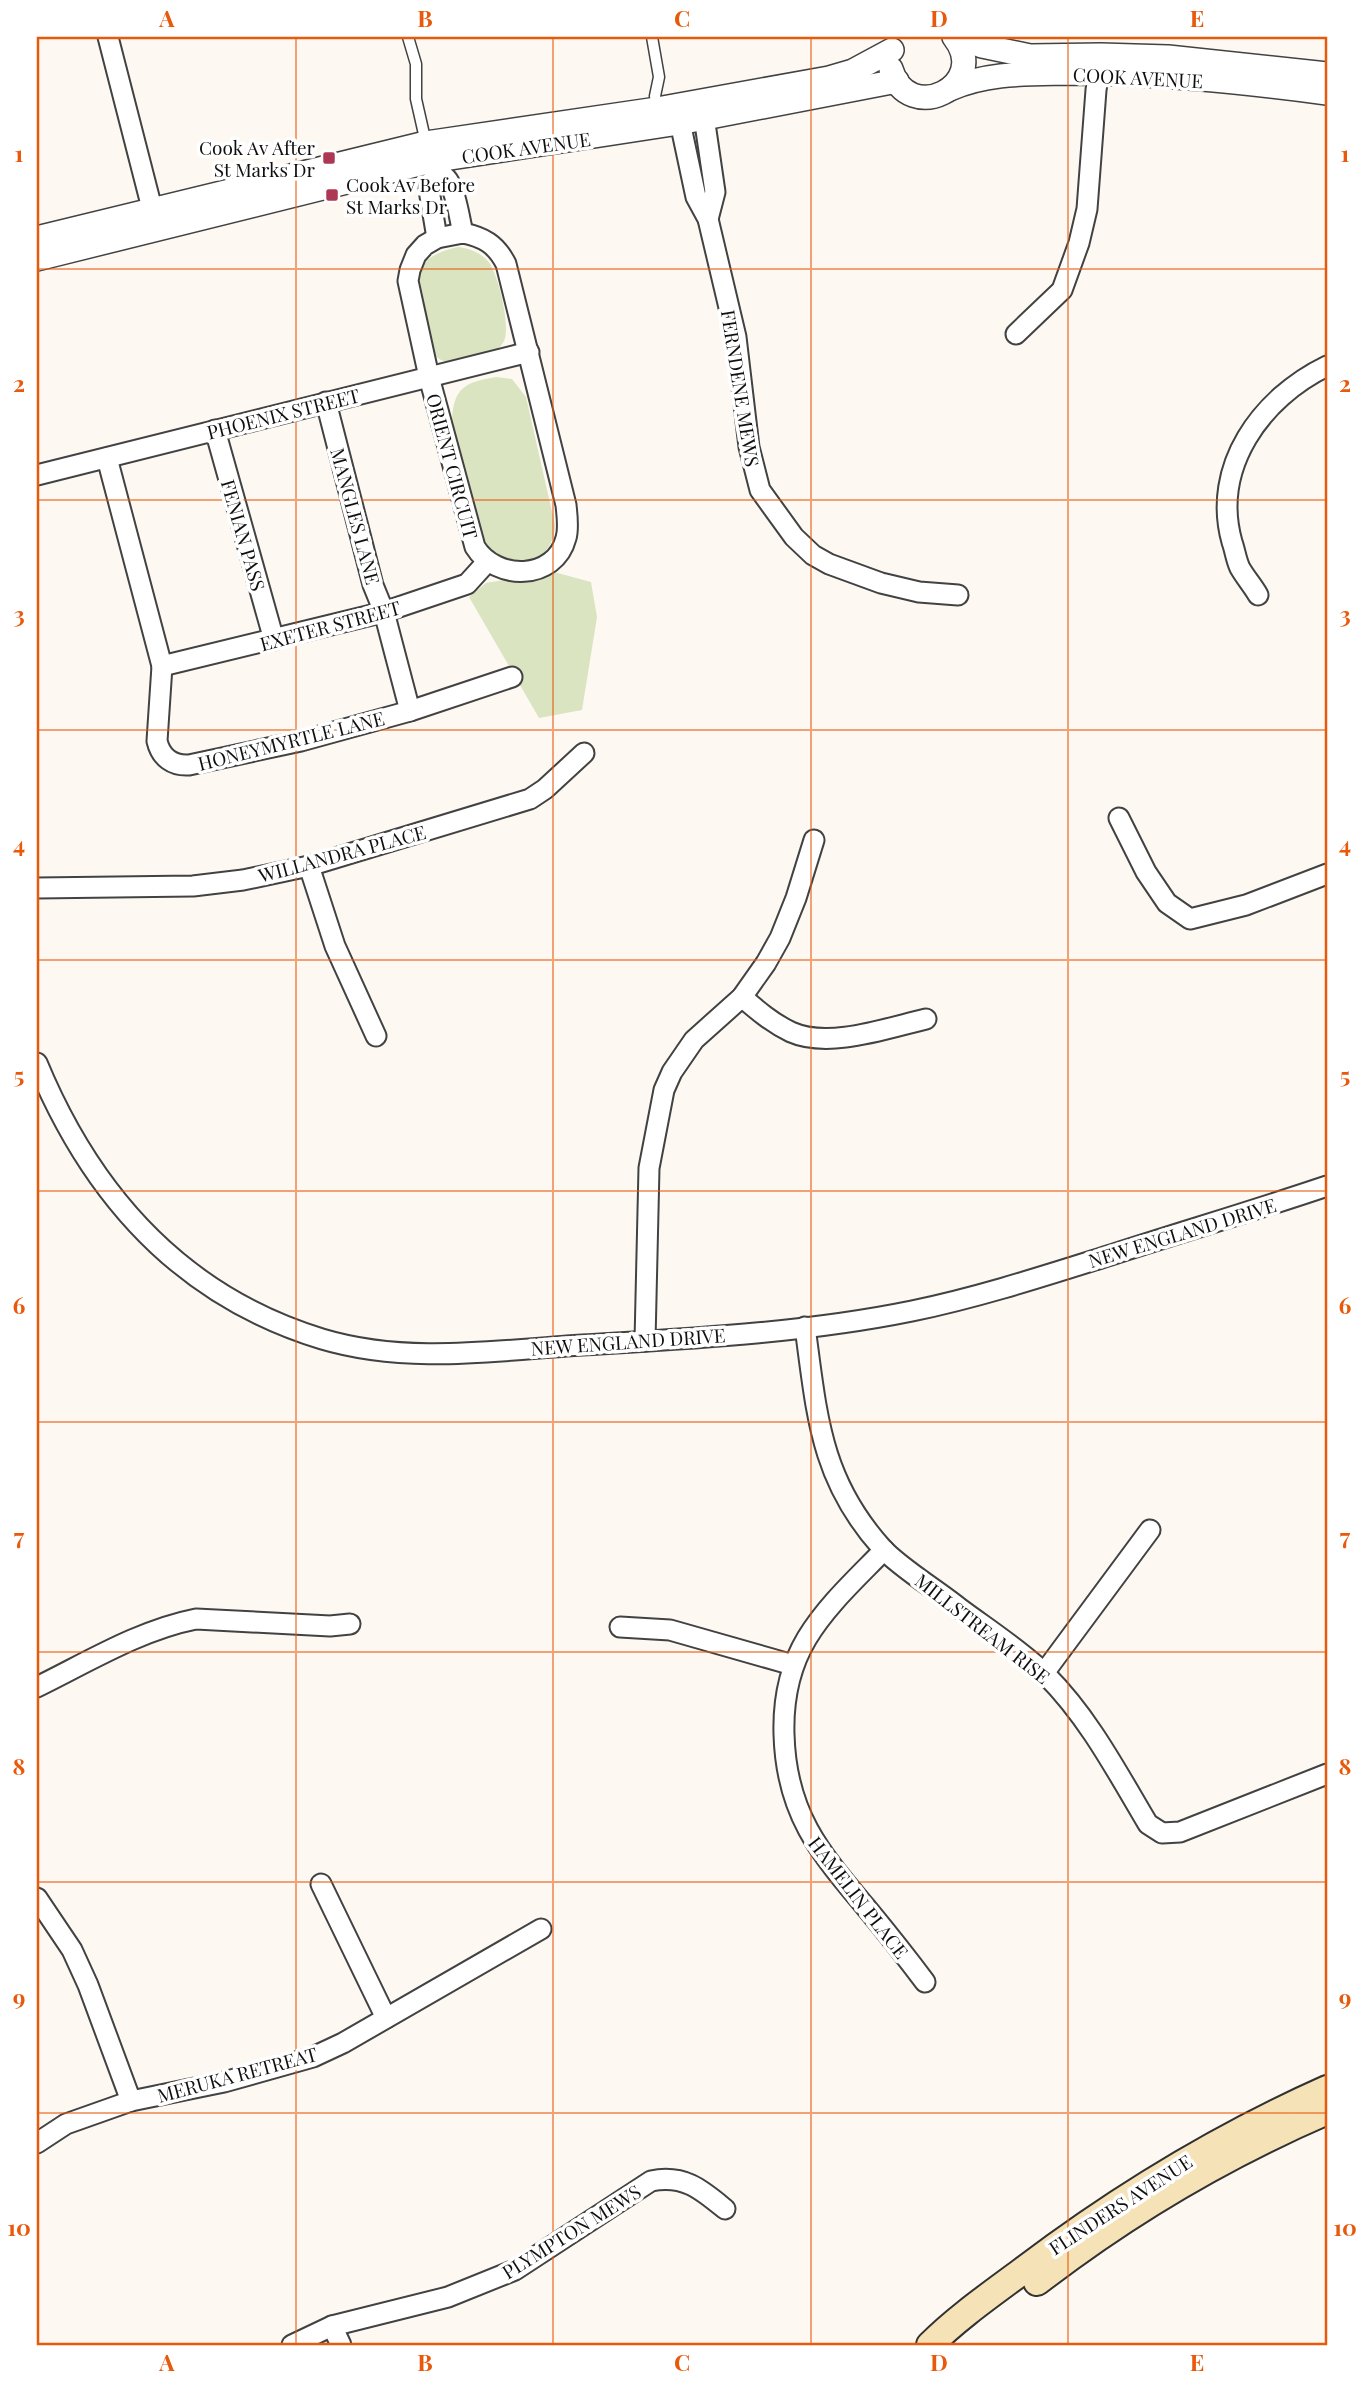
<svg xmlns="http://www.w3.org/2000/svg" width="1364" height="2382" viewBox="0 0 1364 2382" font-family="'Playfair Display',serif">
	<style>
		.green { fill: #dae4c0 }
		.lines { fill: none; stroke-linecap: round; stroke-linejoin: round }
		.service-casing { stroke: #424242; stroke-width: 13 }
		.minor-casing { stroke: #424242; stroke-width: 23 }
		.tertiary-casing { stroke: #424242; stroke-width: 26 }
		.secondary-casing { stroke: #313131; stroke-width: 30 }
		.service { stroke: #fff; stroke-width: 10 }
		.minor { stroke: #fff; stroke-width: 19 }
		.tertiary { stroke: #fff; stroke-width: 23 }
		.secondary { stroke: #f5e2b6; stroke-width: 26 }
		.grid { fill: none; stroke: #e8590c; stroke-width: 2; stroke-opacity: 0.55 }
		.poi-dot { fill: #ad3855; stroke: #fff; stroke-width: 2.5 }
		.labels { text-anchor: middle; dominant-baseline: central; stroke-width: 7; stroke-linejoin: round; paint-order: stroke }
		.street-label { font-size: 19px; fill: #0f0f0f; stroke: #fff }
		.poi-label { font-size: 19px; fill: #0f0f0f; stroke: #fff; text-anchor: end }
		.neatline { fill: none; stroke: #e8590c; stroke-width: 2.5 }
		.grid-label { font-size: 23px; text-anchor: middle; font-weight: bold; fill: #e8590c }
	</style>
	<rect width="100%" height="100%" fill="#fdf9f2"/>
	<g class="green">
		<path d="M458,247c10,1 21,5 29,13 11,11 24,67 17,81 -7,13 -17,14 -31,17 -12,3 -25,8 -35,0 -11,-9 -11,-22 -13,-34 -9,-42 -19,-65 33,-77z"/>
		<path d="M496,377l16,2 14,18 29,128c-1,22 -15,40 -40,39 -8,0 -18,-6 -27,-9l-8,-17 -28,-119c2,-32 14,-37 44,-42z"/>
		<path d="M554,572l37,10 6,35 -15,93 -43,8 -70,-121 17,-14z"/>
	</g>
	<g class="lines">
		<defs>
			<g id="service">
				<path d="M408,37l8,27v35l10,44"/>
				<path d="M652,37l7,40 -4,19 2,13"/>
			</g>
			<g id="minor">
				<path d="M108,37l48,187"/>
				<path d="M702,103l13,89 -7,27"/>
				<path d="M677,108l19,89 12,22 28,118 13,110 11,43 34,47 19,18 16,9 52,19 38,9 39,3"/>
				<path d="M431,161c6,13 13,12 18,21 8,14 10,35 14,51"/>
				<path d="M463,233c20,4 33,11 43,31l60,241c1,10 3,23 0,33 -11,43 -70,43 -91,9l-46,-170 -21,-96 2,-11 6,-15 9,-10 12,-7z"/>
				<path d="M437,238l-8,-48 1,-7 7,-9"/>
				<path d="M1016,334l46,-44 17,-47 8,-34 9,-119 5,-32"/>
				<path d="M326,402l47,183 11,27 26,99"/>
				<path d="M215,430l59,210"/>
				<path d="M107,458l55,208 -5,75c4,17 16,25 32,24l112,-24 109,-30 102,-34"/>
				<path d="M37,475l492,-123"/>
				<path d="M1258,595c-5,-9 -13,-18 -18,-27 -4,-8 -5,-18 -8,-26 -21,-75 29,-144 95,-176"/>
				<path d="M162,666l222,-54 83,-28 20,-22"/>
				<path d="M1119,818l27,54 21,31 23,16 56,-14 81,-31"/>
				<path d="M309,866l26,80 41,90"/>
				<path d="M37,888l156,-2 50,-6 66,-14 221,-67 15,-10 39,-36"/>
				<path d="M742,997c15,13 30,26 49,35 38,17 96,-4 135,-13"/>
				<path d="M37,1063c55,133 144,233 285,276 80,24 163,13 245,7 114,-7 232,-12 345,-35 68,-14 135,-36 202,-57 71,-23 142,-44 213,-68"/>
				<path d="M805,1327c12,88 15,152 77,221 17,19 55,42 76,59 28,21 64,44 88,68 43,43 71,97 102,149l14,9 18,-1 147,-58"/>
				<path d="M645,1341l4,-173 15,-78 8,-18 22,-32 48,-43 24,-34 14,-25 16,-40 18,-58"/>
				<path d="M884,1550c-27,28 -57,55 -77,88 -18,30 -24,61 -23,96 2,80 36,119 85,177 19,23 38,47 56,71"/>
				<path d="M620,1627l50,3 123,35"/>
				<path d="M1044,1673l106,-143"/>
				<path d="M37,1687c51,-25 103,-57 159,-68l134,7 20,-2"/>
				<path d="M321,1884l65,134"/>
				<path d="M37,1898l35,52 16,35 43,116"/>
				<path d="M37,2143l29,-19 65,-23 93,-19 89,-25 30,-14 198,-114"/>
				<path d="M332,2326l9,19"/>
				<path d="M292,2345l40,-19 116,-29 67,-27 136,-89c33,-7 51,9 74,28"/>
			</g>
			<g id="tertiary">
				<path d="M958,37l24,9 48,10 71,-1 67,2 159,17"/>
				<path d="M891,69c17,58 101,16 63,-32"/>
				<path d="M950,89c38,-17 79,-15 121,-16 86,0 171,9 256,20"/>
				<path d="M37,238l389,-95 231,-34 172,-31 24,-7 39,-21"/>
				<path d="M37,259l394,-98 248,-38 218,-42"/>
			</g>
			<g id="secondary">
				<path d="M1037,2282c88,-68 188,-127 290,-171"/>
				<path d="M930,2345c27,-27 60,-50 91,-73 96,-73 196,-134 306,-183"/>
			</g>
		</defs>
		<use href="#service" class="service-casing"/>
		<use href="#minor" class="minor-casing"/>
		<use href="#tertiary" class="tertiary-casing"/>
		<use href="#secondary" class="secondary-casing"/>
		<use href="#service" class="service"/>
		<use href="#minor" class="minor"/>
		<use href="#tertiary" class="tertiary"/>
		<use href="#secondary" class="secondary"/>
	</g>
	<path class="grid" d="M296,37v2308M553,37v2308M811,37v2308M1068,37v2308M37,269h1290M37,500h1290M37,730h1290M37,960h1290M37,1191h1290M37,1422h1290M37,1652h1290M37,1882h1290M37,2113h1290"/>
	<g class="poi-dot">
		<rect x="322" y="151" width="14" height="14" rx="3.5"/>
		<rect x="325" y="188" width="14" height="14" rx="3.5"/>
	</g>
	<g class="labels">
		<g class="street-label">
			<text transform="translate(1138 77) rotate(3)">COOK AVENUE</text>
			<text transform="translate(526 147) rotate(-8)">COOK AVENUE</text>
			<text transform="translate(741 388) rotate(81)">FERNDENE MEWS</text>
			<text transform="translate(283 413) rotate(-14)">PHOENIX STREET</text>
			<text transform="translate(453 466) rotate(75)">ORIENT CIRCUIT</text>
			<text transform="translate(356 516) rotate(75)">MANGLES LANE</text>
			<text transform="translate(244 535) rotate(74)">FENIAN PASS</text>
			<text transform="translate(330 625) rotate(-15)">EXETER STREET</text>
			<text transform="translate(291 740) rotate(-14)">HONEYMYRTLE LANE</text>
			<text transform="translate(342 853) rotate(-15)">WILLANDRA PLACE</text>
			<text transform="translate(1182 1232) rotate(-17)">NEW ENGLAND DRIVE</text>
			<text transform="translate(628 1341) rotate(-4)">NEW ENGLAND DRIVE</text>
			<text transform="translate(983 1628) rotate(38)">MILLSTREAM RISE</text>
			<text transform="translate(859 1897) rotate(52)">HAMELIN PLACE</text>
			<text transform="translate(237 2074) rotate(-15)">MERUKA RETREAT</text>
			<text transform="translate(1120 2204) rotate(-33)">FLINDERS AVENUE</text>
			<text transform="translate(571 2231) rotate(-32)">PLYMPTON MEWS</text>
		</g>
		<g class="poi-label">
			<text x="315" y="147">Cook Av After<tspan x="315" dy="22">St Marks Dr</tspan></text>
			<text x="346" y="184" text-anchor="start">Cook Av Before<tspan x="346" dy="22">St Marks Dr</tspan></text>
		</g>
	</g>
	<rect width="1364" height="2382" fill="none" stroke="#ffffff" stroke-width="77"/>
	<rect x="38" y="38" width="1288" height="2306" class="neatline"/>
	<g class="grid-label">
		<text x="167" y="27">A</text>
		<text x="425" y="27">B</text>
		<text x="682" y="27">C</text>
		<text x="939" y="27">D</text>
		<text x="1197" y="27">E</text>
		<text x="19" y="162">1</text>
		<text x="1345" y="162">1</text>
		<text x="19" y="392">2</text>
		<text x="1345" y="392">2</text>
		<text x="19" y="623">3</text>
		<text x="1345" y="623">3</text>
		<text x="19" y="853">4</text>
		<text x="1345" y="853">4</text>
		<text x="19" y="1084">5</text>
		<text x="1345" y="1084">5</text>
		<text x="19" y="1314">6</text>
		<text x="1345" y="1314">6</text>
		<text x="19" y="1545">7</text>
		<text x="1345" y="1545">7</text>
		<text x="19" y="1775">8</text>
		<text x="1345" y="1775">8</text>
		<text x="19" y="2006">9</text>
		<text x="1345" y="2006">9</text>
		<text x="19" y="2236">10</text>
		<text x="1345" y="2236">10</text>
		<text x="167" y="2371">A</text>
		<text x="425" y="2371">B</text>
		<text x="682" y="2371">C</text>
		<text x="939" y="2371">D</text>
		<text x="1197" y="2371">E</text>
	</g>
</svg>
